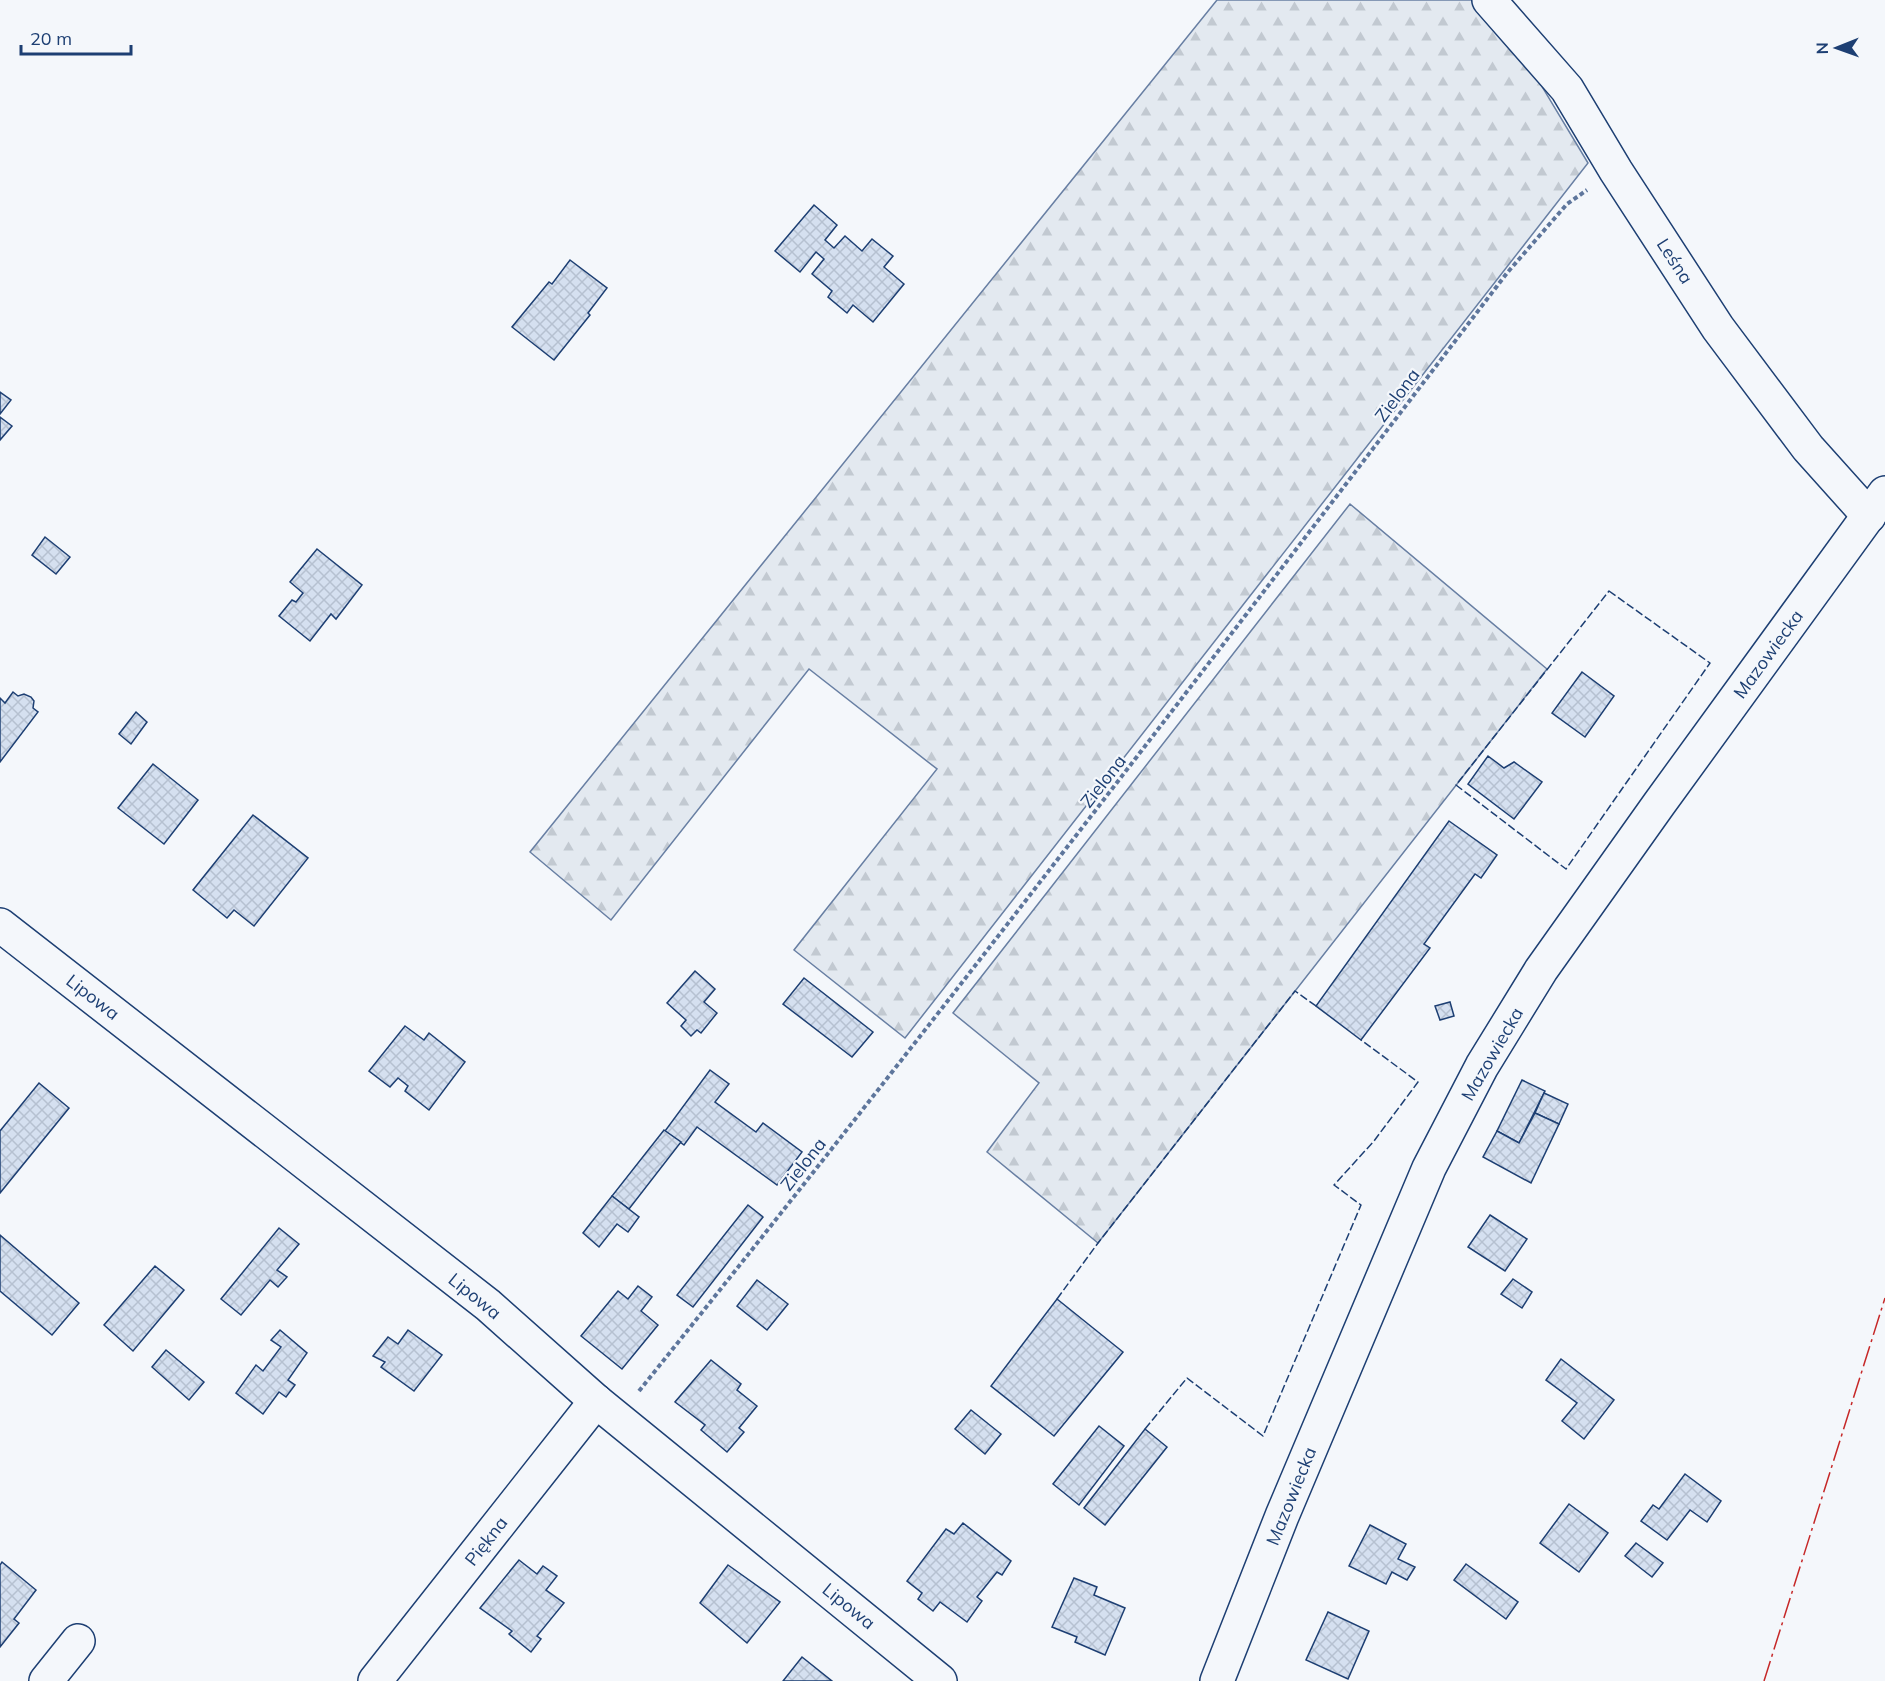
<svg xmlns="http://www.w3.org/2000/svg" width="1885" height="1681" viewBox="0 0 1885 1681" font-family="Mulish,sans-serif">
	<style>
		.forest { fill: url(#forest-firs); stroke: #687fa3; stroke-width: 1.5 }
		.building { fill: url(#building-cross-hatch); stroke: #1d3f73; stroke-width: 1.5 }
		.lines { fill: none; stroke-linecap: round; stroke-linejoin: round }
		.minor-casing { stroke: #1d3f73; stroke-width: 36 }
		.tertiary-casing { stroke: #1d3f73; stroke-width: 36 }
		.path { stroke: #5e769c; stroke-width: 4; stroke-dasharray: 4.5 3; stroke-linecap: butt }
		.minor { stroke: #f4f7fb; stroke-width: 33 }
		.tertiary { stroke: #f4f7fb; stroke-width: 33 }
		.fence { stroke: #1d3f73; stroke-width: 1.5; stroke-dasharray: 8 3; stroke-linecap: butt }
		.power { stroke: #c62828; stroke-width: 1.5; stroke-dasharray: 21 4.5 3 4.5; stroke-linecap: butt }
		.labels { text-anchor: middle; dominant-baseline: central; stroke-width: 4.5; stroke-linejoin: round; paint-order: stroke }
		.street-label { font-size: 18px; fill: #1d3f73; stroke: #f4f7fb }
	</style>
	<defs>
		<pattern id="forest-firs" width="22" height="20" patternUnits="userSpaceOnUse" patternTransform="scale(1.5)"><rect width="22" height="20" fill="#e3e9f0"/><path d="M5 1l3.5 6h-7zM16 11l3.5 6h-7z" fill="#c2c9d1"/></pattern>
		<pattern id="building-cross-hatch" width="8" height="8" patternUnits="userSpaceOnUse" patternTransform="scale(1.5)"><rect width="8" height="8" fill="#d5e0f0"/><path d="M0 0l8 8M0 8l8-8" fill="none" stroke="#b6c1d1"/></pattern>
	</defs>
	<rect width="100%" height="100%" fill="#f4f7fb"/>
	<g class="forest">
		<path d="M1217,0h254l43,40 74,123 -683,875 -111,-88 143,-181 -128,-100 -198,251 -81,-68z"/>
		<path d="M1350,504l197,165 -449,574 -111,-91 52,-69 -86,-70z"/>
	</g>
	<g class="building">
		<path d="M814,205l23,20 -12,15 9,8 11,-12 17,15 10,-12 21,17 -9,11 20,17 -31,38 -20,-17 -6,8 -19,-16 4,-6 -20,-17 12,-15 -8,-7 -16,20 -25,-21z"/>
		<path d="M570,260l37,28 -19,25 2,2 -36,45 -42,-33 37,-45 3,2z"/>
		<path d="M0,392l11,8 -11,14z"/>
		<path d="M0,417l12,9 -12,14z"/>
		<path d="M45,537l25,20 -14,17 -24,-19z"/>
		<path d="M317,549l45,36 -26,34 -5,-5 -21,27 -31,-25 13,-16 4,2 7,-9 -13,-11z"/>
		<path d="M1582,672l32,24 -29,41 -33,-24z"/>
		<path d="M13,692l5,4 6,-2 7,3 3,4 -1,7 5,4 -38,50v-64l5,5z"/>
		<path d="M136,712l11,10 -16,22 -12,-10z"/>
		<path d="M1488,756l16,12 10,-6 28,20 -28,37 -46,-35z"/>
		<path d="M153,764l45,36 -34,44 -46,-36z"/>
		<path d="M253,815l55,43 -54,68 -20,-16 -7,8 -34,-28z"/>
		<path d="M1449,821l48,34 -16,23 -6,-4 -51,70 6,4 -69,92 -45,-34z"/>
		<path d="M695,971l20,18 -11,13 13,11 -16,20 -4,-3 -6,6 -10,-10 5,-6 -19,-17z"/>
		<path d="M804,978l69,54 -21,25 -69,-53z"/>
		<path d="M1450,1002l4,14 -14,4 -5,-14z"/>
		<path d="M405,1026l19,14 5,-7 36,29 -36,48 -24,-19 3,-5 -10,-8 -8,9 -21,-16z"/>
		<path d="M710,1070l19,14 -14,18 41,30 7,-9 39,29 -25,33 -80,-58 -13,18 -19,-14z"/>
		<path d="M1522,1080l23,11 -26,52 -22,-12z"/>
		<path d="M39,1083l30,25 -69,85v-62z"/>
		<path d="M1544,1093l24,11 -9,20 -24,-11z"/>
		<path d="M1535,1113l24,11 -28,59 -48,-26 14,-26 22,12z"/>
		<path d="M664,1130l17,12 -52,67 -17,-13z"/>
		<path d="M612,1196l27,21 -11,15 -11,-8 -18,23 -16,-14z"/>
		<path d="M748,1205l15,12 -70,90 -16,-12z"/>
		<path d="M1490,1215l37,24 -22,32 -37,-24z"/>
		<path d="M279,1228l20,16 -22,26 10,7 -9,10 -8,-7 -29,35 -20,-16z"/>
		<path d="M0,1235l79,68 -27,32 -52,-44z"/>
		<path d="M155,1266l29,24 -51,61 -29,-26z"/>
		<path d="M1513,1279l19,13 -10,16 -21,-14z"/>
		<path d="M757,1280l31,24 -21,26 -30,-24z"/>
		<path d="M638,1286l14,11 -11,14 17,14 -36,44 -41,-33 37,-45 10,8z"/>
		<path d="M1057,1299l66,53 -69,84 -63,-50z"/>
		<path d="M280,1330l27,23 -19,27 7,5 -9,12 -7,-5 -16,22 -27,-21 20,-28 7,6 18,-24 -10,-7z"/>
		<path d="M408,1330l34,25 -28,36 -33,-24 4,-5 -12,-6 15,-19 10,7z"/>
		<path d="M166,1350l38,32 -15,18 -37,-33z"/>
		<path d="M1561,1359l53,41 -30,39 -22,-18 15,-18 -31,-23z"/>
		<path d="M711,1360l30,24 -4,6 20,16 -18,22 5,4 -17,20 -26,-22 4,-5 -30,-23z"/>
		<path d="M971,1410l30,24 -16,20 -30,-25z"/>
		<path d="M1099,1426l25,20 -45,59 -26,-21z"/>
		<path d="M1145,1429l22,18 -62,78 -21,-17z"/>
		<path d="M1685,1474l36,27 -14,21 -17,-12 -23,30 -26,-19 12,-16 6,4z"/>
		<path d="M1569,1504l39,29 -29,39 -39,-29z"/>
		<path d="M963,1523l48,38 -9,14 -5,-3 -20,25 5,4 -15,21 -27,-20 -7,9 -15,-12 4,-6 -15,-12 39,-52 8,5z"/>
		<path d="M1370,1525l36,19 -8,15 17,8 -8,13 -15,-8 -6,12 -37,-18z"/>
		<path d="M1636,1543l27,20 -11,14 -27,-21z"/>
		<path d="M519,1560l18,14 6,-8 14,10 -11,14 18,13 -27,33 4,3 -10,13 -22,-18 3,-3 -32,-23z"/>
		<path d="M2,1562l34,28 -22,29 5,4 -19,24v-82z"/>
		<path d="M1466,1564l52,38 -12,17 -52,-39z"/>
		<path d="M728,1565l52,37 -33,41 -47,-40z"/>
		<path d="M1074,1578l23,9 -3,8 31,13 -20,47 -30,-13 2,-5 -25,-10z"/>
		<path d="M1328,1612l41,19 -21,48 -42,-19z"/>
		<path d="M802,1657l30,24h-49z"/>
	</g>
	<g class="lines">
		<defs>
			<g id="minor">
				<path d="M1489,0l78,89 49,82 102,157 90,120 61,68"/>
				<path d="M0,925l488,380 108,96 344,280"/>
				<path d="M46,1681l32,-40"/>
				<path d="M375,1681l221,-280"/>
			</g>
			<path id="tertiary" d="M1217,1681l65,-165 147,-348 53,-102 59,-96 118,-166 226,-311"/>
		</defs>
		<use href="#minor" class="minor-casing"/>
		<use href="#tertiary" class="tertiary-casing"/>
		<path class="path" d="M639,1391c296,-368 582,-743 868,-1118l60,-69 20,-14"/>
		<use href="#minor" class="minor"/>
		<use href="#tertiary" class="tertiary"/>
		<g class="fence">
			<path d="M1609,591l101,72 -144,206 -110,-84z"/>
			<path d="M1057,1299l41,-56 197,-252 21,15"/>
			<path d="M1145,1429l42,-51 76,58 98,-231 -27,-20 40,-44 44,-59 -57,-42"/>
		</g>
		<path class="power" d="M1764,1681l121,-383"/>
	</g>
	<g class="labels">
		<g class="street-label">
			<text transform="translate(1675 261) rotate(57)">Leśna</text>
			<text transform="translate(1397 395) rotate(-53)">Zielona</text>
			<text transform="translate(1768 654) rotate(-54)">Mazowiecka</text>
			<text transform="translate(1103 781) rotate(-52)">Zielona</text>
			<text transform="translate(93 997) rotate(38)">Lipowa</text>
			<text transform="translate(1492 1054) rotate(-60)">Mazowiecka</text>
			<text transform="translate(803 1164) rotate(-52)">Zielona</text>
			<text transform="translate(475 1296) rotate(39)">Lipowa</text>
			<text transform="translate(1291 1496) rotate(-68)">Mazowiecka</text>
			<text transform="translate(486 1541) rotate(-52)">Piękna</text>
			<text transform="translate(849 1606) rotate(39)">Lipowa</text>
		</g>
	</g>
	<g transform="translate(1837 48) rotate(269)" stroke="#f4f7fb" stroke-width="4.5" paint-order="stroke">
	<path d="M0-4.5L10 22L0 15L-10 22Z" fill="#1d3f73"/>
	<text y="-9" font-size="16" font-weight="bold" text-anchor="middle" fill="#1d3f73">N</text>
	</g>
	<path d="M21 45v9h110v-9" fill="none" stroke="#1d3f73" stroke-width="3"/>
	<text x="30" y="45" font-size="18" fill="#1d3f73" stroke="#f4f7fb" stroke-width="4.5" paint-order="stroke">20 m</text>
</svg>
